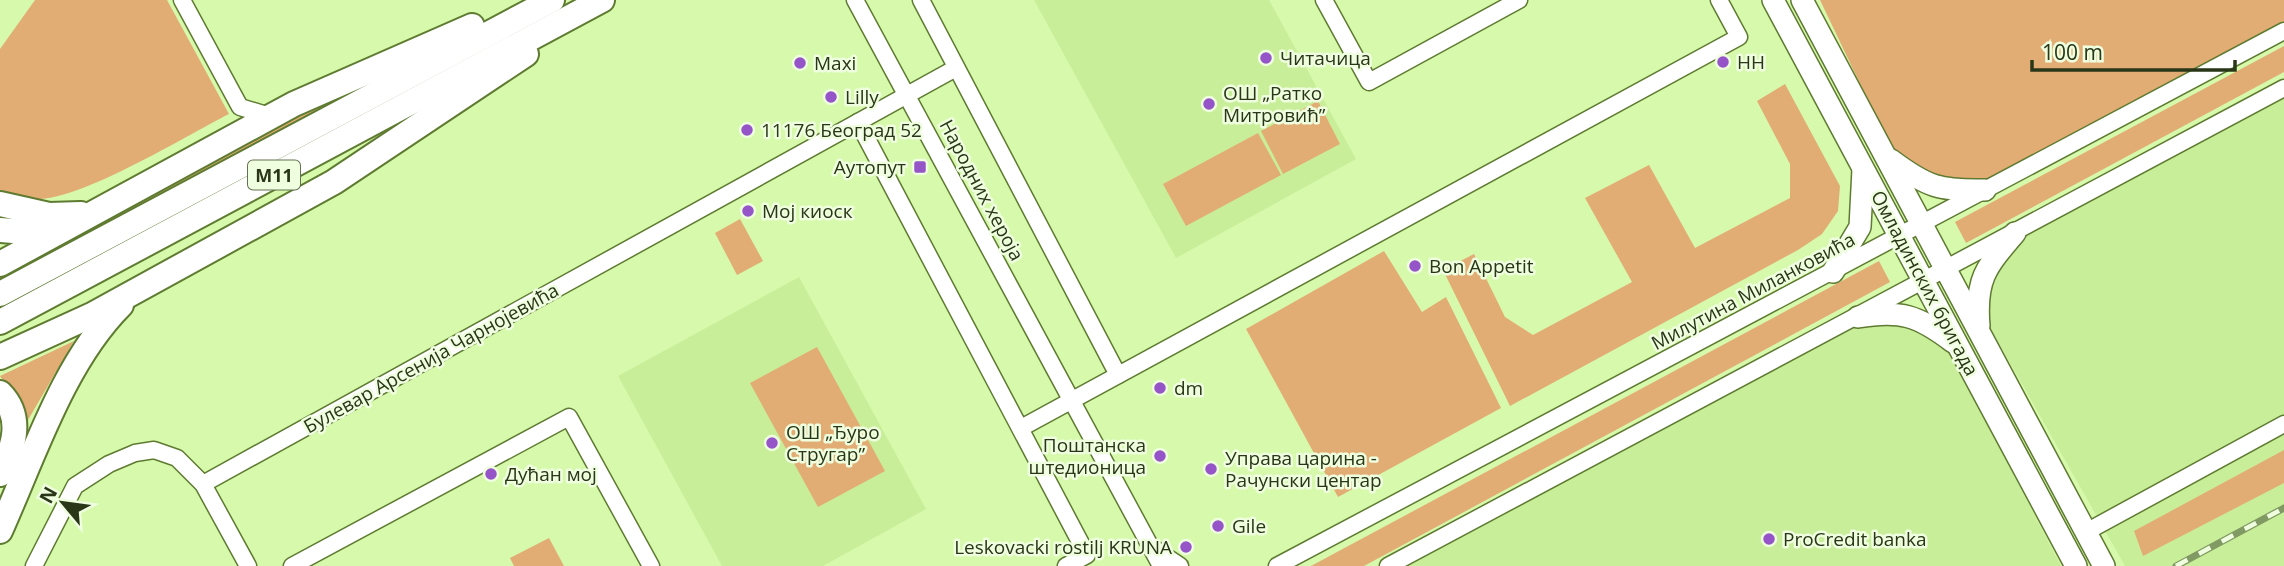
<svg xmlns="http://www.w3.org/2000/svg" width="2284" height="566" viewBox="0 0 2284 566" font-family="'Open Sans',sans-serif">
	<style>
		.built { fill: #c9ee99 }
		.green { fill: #e2ad74 }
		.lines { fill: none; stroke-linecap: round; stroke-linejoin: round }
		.minor-casing { stroke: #5e7b31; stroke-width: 19 }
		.major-casing { stroke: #5e7b31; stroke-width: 24 }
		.highway-casing { stroke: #5e7b31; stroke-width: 28 }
		.minor { stroke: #fff; stroke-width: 16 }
		.major { stroke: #fff; stroke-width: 21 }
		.highway { stroke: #fff; stroke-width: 24 }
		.rail-casing { stroke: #819962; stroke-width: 7 }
		.rail { stroke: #effedf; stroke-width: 4.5; stroke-dasharray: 13; stroke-linecap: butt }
		.poi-dot { fill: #9654c9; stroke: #effedf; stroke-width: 2.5 }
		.labels { text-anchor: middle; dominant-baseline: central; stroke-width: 5; stroke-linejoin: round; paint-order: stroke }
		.shield { fill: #effedf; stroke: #647253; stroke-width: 2 }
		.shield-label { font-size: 18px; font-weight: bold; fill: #293617 }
		.poi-label { font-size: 19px; fill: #293617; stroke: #effedf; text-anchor: start }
		.street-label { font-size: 19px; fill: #293617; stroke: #effedf }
	</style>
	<rect width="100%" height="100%" fill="#d6f9ab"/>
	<g class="built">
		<path d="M1034,0h235l87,159 -180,99z"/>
		<path d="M2284,89v477h-159l-133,-235 -10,-24 -1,-21 34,-51z"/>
		<path d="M799,277l127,232 -103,57h-101l-104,-190z"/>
		<path d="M1886,316l57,24 118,226h-655l454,-245z"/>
	</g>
	<g class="green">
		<path d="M35,0h132l62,114c-44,22 -153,90 -198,85 -10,-1 -21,-6 -31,-9v-141z"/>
		<path d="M1820,0h464v22l-298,160 -55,-1 -38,-28z"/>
		<path d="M2284,46v26l-318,171 -11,-21z"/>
		<path d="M382,82l-382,203v-12l307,-165z"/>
		<path d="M1785,84l55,102 -2,25 -16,23 -24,16 -288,156 -67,-136 31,-16 31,63 28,18 99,-53 -47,-84 64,-33 46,83 95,-50v-34l-33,-63z"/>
		<path d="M1318,101l22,43 -57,30 -22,-43z"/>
		<path d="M1258,133l23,42 -95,51 -23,-42z"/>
		<path d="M740,219l23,42 -26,14 -22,-42z"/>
		<path d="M1384,251l38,61 24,-15 55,111 -163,89 -92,-168z"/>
		<path d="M1879,261l11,21 -526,284h-53z"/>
		<path d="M74,341l-46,79 -28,-44z"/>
		<path d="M817,347l68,124 -67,36 -68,-124z"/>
		<path d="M2284,450v33l-141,73 -9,-25z"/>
		<path d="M549,538l15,28h-50l-4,-8z"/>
	</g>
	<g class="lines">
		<defs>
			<g id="minor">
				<path d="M182,0l58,107 30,9"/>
				<path d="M855,0l306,566"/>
				<path d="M921,0l197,375"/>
				<path d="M1324,0l45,82 150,-82"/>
				<path d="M858,122l229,433 -21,11"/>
				<path d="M1021,428l718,-391 -20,-37"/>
				<path d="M203,484l753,-416"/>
				<path d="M2086,532l198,-108"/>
				<path d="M1153,548l27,18"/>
				<path d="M34,566l41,-80 34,-22 26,-11 19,-3 23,8 26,26 45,82"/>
				<path d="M292,566l277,-149 82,149"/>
				<path d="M1277,566l1007,-535"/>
				<path d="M1388,566l896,-478"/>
			</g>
			<g id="major">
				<path d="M1773,0l303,566"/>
				<path d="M1802,0l302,566"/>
				<path d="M1891,160c36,27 49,31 94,30"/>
				<path d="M1833,272l27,-45 3,-58"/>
				<path d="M1858,317c42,-7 60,-2 95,25"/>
				<path d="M1979,326c-4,-47 7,-59 36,-93"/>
			</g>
			<g id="highway">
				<path d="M0,204l49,11 32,-1"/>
				<path d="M0,230l50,4"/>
				<path d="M0,264l294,-160 178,-78"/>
				<path d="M0,294l552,-294"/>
				<path d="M0,322l602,-322"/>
				<path d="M0,357l92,-42 242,-133 192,-128"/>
				<path d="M0,393c24,24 14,55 0,81"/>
				<path d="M0,531c33,-73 63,-168 121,-226"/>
			</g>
		</defs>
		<use href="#minor" class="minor-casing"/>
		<use href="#major" class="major-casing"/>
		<use href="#highway" class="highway-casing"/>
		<use href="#minor" class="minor"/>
		<use href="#major" class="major"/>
		<use href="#highway" class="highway"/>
		<defs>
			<path id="rail" d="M2176,566l108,-58"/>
		</defs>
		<use href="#rail" class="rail-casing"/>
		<use href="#rail" class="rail"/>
	</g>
	<g class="poi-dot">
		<circle cx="1266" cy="58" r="7"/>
		<circle cx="1723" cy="62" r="7"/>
		<circle cx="800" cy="63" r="7"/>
		<circle cx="831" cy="97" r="7"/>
		<circle cx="1209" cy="104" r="7"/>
		<circle cx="747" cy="130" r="7"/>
		<rect x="913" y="160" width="14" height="14" rx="3.5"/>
		<circle cx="748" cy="211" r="7"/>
		<circle cx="1415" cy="266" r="7"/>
		<circle cx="1160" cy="388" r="7"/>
		<circle cx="772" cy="443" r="7"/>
		<circle cx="1160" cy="456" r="7"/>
		<circle cx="1211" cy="469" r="7"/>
		<circle cx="491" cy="474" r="7"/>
		<circle cx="1218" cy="526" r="7"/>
		<circle cx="1769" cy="539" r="7"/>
		<circle cx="1186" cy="547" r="7"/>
	</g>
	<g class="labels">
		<rect class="shield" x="248" y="160.5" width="52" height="29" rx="5"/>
		<g class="shield-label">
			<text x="274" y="175">M11</text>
		</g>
		<g class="poi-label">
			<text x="1280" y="58">Читачица</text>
			<text x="1737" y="62">НН</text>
			<text x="814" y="63">Maxi</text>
			<text x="1223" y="93">ОШ „Ратко<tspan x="1223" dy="22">Митровић”</tspan></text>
			<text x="845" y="97">Lilly</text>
			<text x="761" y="130">11176 Београд 52</text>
			<text x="906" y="167" text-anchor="end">Аутопут</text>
			<text x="762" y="211">Мој киоск</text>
			<text x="1429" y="266">Bon Appetit</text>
			<text x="1174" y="388">dm</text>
			<text x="786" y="432">ОШ „Ђуро<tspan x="786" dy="22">Стругар”</tspan></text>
			<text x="1146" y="445" text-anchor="end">Поштанска<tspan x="1146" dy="22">штедионица</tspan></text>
			<text x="1225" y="458">Управа царина -<tspan x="1225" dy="22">Рачунски центар</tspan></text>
			<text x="505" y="474">Дућан мој</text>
			<text x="1232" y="526">Gile</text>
			<text x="1783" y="539">ProCredit banka</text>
			<text x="1172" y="547" text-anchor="end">Leskovacki rostilj KRUNA</text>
		</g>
		<g class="street-label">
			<text transform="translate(982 190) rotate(62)">Народних хероја</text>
			<text transform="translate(1925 283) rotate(62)">Омладинских бригада</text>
			<text transform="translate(1753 291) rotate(-28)">Милутина Миланковића</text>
			<text transform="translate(431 358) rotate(-29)">Булевар Арсенија Чарнојевића</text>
		</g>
	</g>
	<g transform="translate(63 503) rotate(299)" stroke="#effedf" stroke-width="5" paint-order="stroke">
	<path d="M0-5L12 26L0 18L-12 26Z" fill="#293617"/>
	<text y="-10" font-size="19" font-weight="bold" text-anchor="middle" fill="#293617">N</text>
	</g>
	<path d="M2032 60v10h203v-10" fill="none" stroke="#293617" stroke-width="3.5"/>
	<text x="2042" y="60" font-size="21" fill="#293617" stroke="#effedf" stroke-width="5" paint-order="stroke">100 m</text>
</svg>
